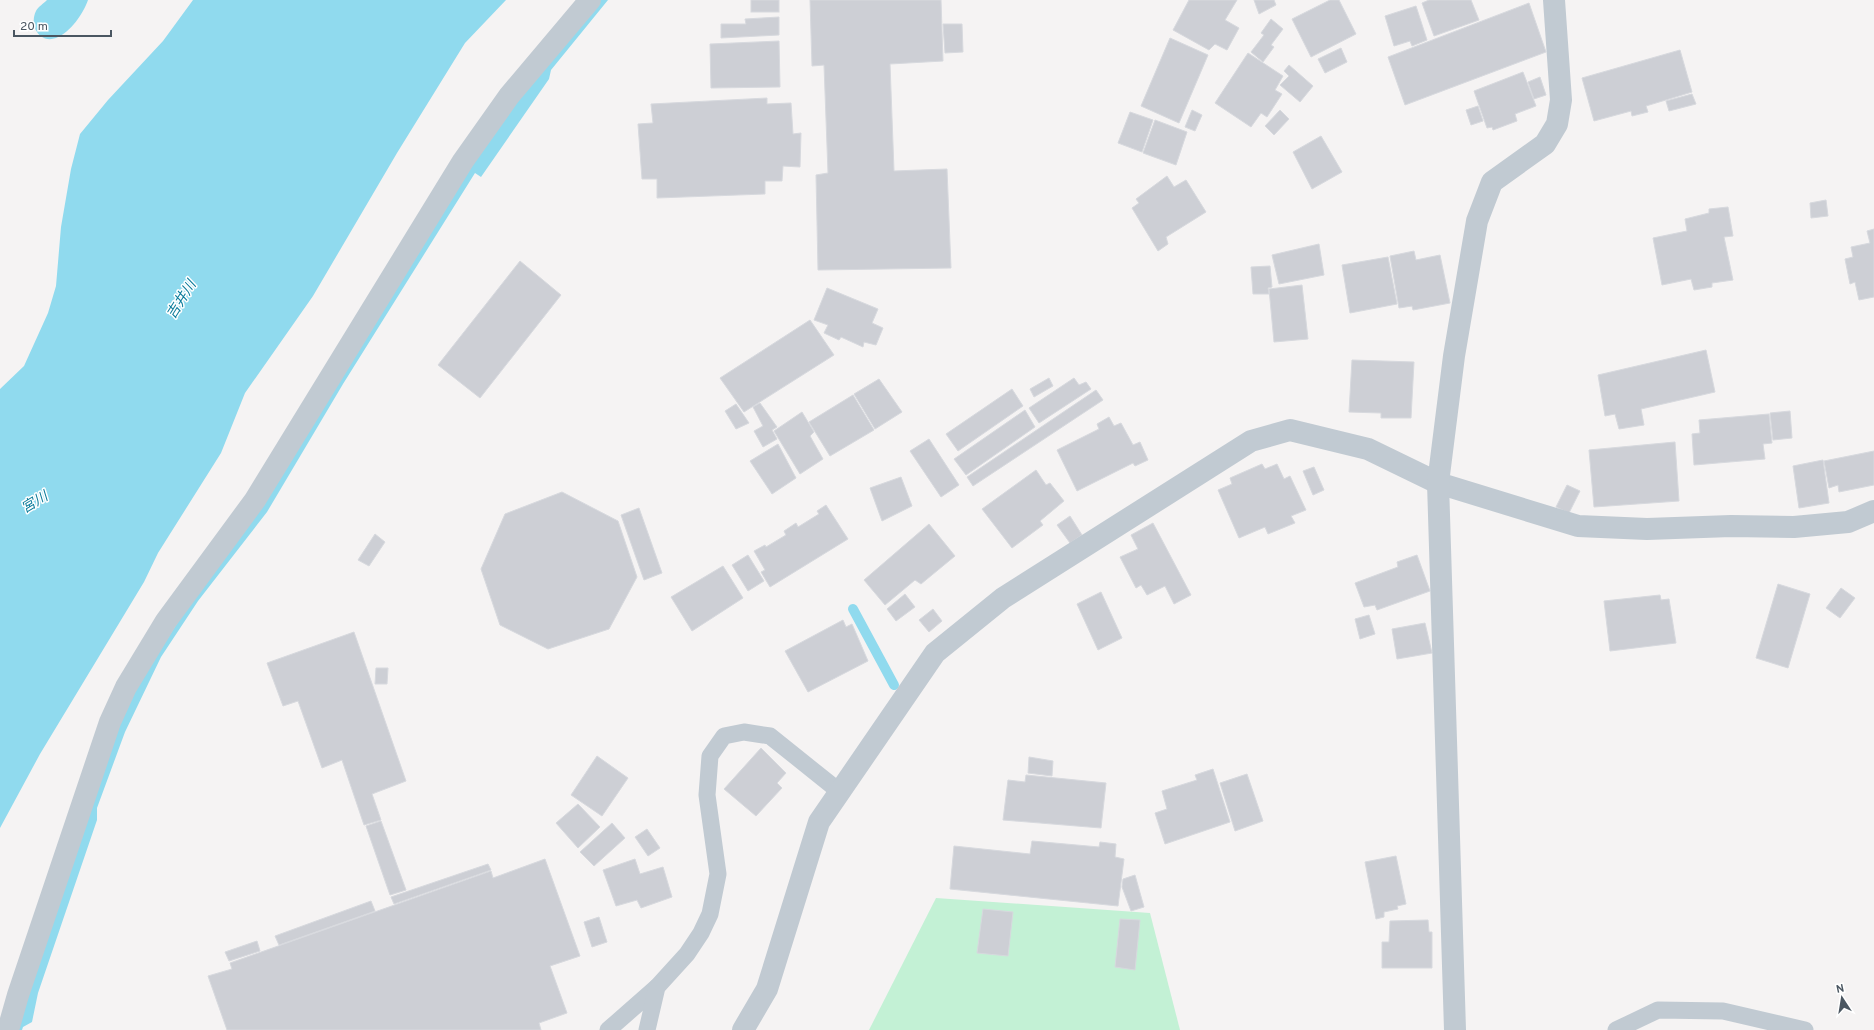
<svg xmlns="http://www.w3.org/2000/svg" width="1874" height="1030" viewBox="0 0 1874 1030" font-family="Overpass,'Noto Sans JP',sans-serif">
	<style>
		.green { fill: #c3f1d5 }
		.water { fill: #90daee }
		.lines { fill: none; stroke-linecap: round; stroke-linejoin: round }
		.stream { stroke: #90daee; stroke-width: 10 }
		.building { fill: #cdcfd5; stroke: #d7d9de }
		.service { stroke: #c1cad2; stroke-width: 17 }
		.minor { stroke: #c1cad2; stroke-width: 22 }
		.labels { text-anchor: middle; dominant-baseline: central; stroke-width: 3; stroke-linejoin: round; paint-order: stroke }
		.water-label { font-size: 14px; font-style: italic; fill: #0c7c9b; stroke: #fff }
	</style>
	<rect width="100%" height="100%" fill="#f5f3f3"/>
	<path class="green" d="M936,898l214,15 30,117h-311z"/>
	<g class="water">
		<path d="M47,0h41c-5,14 -17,32 -32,38 -17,6 -27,-13 -20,-27 2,-4 8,-8 11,-11z"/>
		<path d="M193,0h313l-41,43 -68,110 -84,143 -68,97 -24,60 -63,100 -14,29 -104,172 -40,74v-439l24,-23 24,-53 8,-27 5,-59 10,-58 9,-35 28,-34 55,-59z"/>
		<path d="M595,0h13l-57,70 -2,9 -68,98 -6,-4 -132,211 -76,128 -69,89 -37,56 -36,75 -28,76v12l-59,173 -6,29 -9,5 -1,3h-11l103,-307 354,-560z"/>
	</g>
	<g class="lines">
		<path class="stream" d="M853,609l41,76"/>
	</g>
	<g class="building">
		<rect x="751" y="0" width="28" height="12"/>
		<path d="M810,0h131l2,61 -53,3 4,107 53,-2 4,99 -133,2 -2,-95 12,-2 -4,-108 -12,1z"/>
		<path d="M1189,0h48l-12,20 14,8 -12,22 -12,-6 -6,6 -36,-20z"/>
		<path d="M1254,0h20l2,5 -17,9z"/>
		<path d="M1330,0h9l17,34 -45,23 -19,-38z"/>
		<path d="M1429,0h42l8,20 -45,16 -12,-33z"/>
		<path d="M1529,3l17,49 -141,53 -17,-48z"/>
		<path d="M1416,6l11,34 -15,6 -2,-5 -16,5 -9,-30z"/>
		<path d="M779,17v18l-58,3v-14h25l-1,-5z"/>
		<path d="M1271,19l12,10 -12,16 3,2 -11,15 -12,-10 13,-17 -3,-2z"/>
		<path d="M943,24h19l1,28 -18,1z"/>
		<path d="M1170,38l38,17 -29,68 -38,-17z"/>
		<path d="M779,41l1,46 -69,1 -1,-44z"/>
		<path d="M1341,48l6,14 -22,11 -7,-14z"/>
		<path d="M1680,50l12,42 -46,14 2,6 -16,4 -1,-5 -37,10 -12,-43z"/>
		<path d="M1248,53l35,23 -8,14 7,4 -15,23 -6,-4 -10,14 -36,-24z"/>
		<path d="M1289,65l24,21 -13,16 -20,-17 9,-9 -5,-5z"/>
		<path d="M1523,72l13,34 -21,8 2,7 -24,9 -1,-3 -5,1 -13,-37z"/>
		<path d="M1540,77l6,18 -12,4 -6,-17z"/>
		<path d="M1692,94l4,10 -27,7 -3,-10z"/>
		<path d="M767,98v6l24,-1 2,31 8,-1 -1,34 -17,-1 -1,15h-17v13l-108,4v-19h-15l-4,-55 15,-1 -2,-19z"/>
		<path d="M1478,106l5,15 -12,4 -5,-15z"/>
		<path d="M1192,110l10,5 -7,16 -10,-4z"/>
		<path d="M1280,110l9,9 -15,16 -9,-9z"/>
		<path d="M1130,112l23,8 -11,32 -24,-9z"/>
		<path d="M1155,120l32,12 -11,33 -33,-12z"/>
		<path d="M1321,136l21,36 -30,17 -19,-37z"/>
		<path d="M1167,176l7,11 12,-7 20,32 -40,25 2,7 -10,7 -26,-43 7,-5 -3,-4z"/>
		<path d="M1826,200l2,16 -17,2 -1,-15z"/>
		<path d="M1728,207l5,29 -9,1 9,43 -21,3v4l-18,3 -3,-11 -29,6 -9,-47 34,-7 -2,-12 24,-6v-4z"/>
		<path d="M1874,229v68l-15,3 -4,-18 -5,2 -5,-25 8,-2 -2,-10 19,-4 -3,-12z"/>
		<path d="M1319,244l5,31 -45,9 -7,-29z"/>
		<path d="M1414,251l2,9 24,-5 10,48 -37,7 -1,-4 -13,2 -9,-52z"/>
		<path d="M1388,257l9,47 -47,9 -8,-48z"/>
		<path d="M520,261l41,34 -81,103 -42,-33z"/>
		<path d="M1270,266l2,21 -4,1 1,6h-16l-2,-27z"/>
		<path d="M1302,285l6,54 -34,3 -5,-53z"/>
		<path d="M827,288l51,21 -6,14 11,5 -7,17 -12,-3 -1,5 -22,-10 -2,3 -15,-7 4,-8 -14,-5z"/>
		<path d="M810,320l24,35 -90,57 -24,-34z"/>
		<path d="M1706,350l9,42 -74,17 3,16 -25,4 -4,-15 -10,2 -7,-41z"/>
		<path d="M1352,360l62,2 -3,56h-30v-5l-32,-1z"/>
		<path d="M1049,378l4,8 -19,11 -4,-8z"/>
		<path d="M1074,378l5,7 7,-3 5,7 -52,34 -10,-15z"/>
		<path d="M879,379l23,33 -27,17 -21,-35z"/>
		<path d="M1012,389l11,17 -65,45 -12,-17z"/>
		<path d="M1096,390l7,10 -130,86 -6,-9z"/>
		<path d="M853,395l21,35 -44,26 -21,-34z"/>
		<path d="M760,403l17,24 -5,3 5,9 -14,8 -9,-16 9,-5 -10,-19z"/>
		<path d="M736,404l13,19 -13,6 -11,-18z"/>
		<path d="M1025,410l10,17 -69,48 -12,-16z"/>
		<path d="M1790,411l2,27 -19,2 -3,-27z"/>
		<path d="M802,412l12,20 -4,4 13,23 -23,15 -26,-43z"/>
		<path d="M1769,414l3,29 -9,1 2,15 -71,6 -2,-31 8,-1 -1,-13z"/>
		<path d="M1109,417l5,9 7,-3 12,22 7,-3 8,18 -13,6 -2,-3 -56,28 -20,-41 42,-21 -2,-5z"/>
		<path d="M929,439l30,46 -18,12 -31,-46z"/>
		<path d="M1675,442l4,59 -85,6 -5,-57z"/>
		<path d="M778,444l18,34 -24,16 -22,-33z"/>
		<path d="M1874,451v34l-35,7 -1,-7 -9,3 -5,-27z"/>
		<path d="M1823,460l6,43 -30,5 -6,-42z"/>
		<path d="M1262,464l3,5 12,-5 7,15 6,-3 16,34 -15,6 4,7 -27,11 -3,-7 -26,11 -21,-48 14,-6 -2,-6z"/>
		<path d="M1314,467l10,23 -11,5 -10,-24z"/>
		<path d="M1036,470l10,15 4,-2 14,18 -24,20 3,4 -31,23 -30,-39z"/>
		<path d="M901,477l11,29 -30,15 -12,-33z"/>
		<path d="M1567,485l13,6 -11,22 -13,-6z"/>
		<path d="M562,492l56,29 19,56 -28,52 -61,20 -48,-24 -19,-56 24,-55z"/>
		<path d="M826,505l22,34 -78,48 -9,-15 4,-2 -11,-19 11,-6 1,2 20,-12 -2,-4 12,-8 2,4 21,-13 -2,-3z"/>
		<path d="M639,508l23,65 -18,7 -23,-65z"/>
		<path d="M1070,516l12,19 -12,8 -13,-18z"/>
		<path d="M1153,523l38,72 -17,9 -9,-18 -18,9 -6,-10 -5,3 -16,-31 18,-8 -7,-14z"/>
		<path d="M929,524l26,32 -34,28 -6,-4 -30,25 -21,-25z"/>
		<path d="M375,534l10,8 -16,24 -11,-6z"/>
		<path d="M748,555l16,26 -16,10 -16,-26z"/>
		<path d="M1417,555l13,36 -53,19 -2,-5 -11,2 -9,-24 43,-16 -1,-5z"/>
		<path d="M723,566l20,32 -51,33 -21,-34z"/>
		<path d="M1778,584l32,10 -22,74 -32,-10z"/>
		<path d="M1841,588l14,10 -15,20 -14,-10z"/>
		<path d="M1101,592l21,46 -24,12 -21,-46z"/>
		<path d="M905,594l10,13 -19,14 -9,-12z"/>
		<path d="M1660,595l1,5 8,-1 7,44 -66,8 -6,-50z"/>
		<path d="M933,609l9,12 -13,11 -10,-12z"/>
		<path d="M1369,615l6,19 -15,5 -5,-20z"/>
		<path d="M843,620l3,7 6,-3 16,37 -60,31 -23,-41z"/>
		<path d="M1425,623l7,30 -35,6 -5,-30z"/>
		<path d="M354,632l52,149 -34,13 9,26 -17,5 -22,-65 -20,8 -24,-67 -15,5 -16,-43z"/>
		<path d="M376,668h12l-1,16h-12z"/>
		<path d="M761,748l25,25 -9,10 5,5 -26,28 -32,-27z"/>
		<path d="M597,756l31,22 -26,38 -31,-21z"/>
		<path d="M1029,757l24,4 -1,15 -24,-3z"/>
		<path d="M1213,769l17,53 -65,22 -10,-31 12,-4 -5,-18 35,-11 -2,-5z"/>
		<path d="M1247,774l16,47 -28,10 -15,-48z"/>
		<path d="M1026,775l80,8 -5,45 -98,-8 5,-40 17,2z"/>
		<path d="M578,804l22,23 -22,21 -22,-25z"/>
		<path d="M381,821l25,69 -16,5 -24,-69z"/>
		<path d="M612,823l13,15 -31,28 -14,-14z"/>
		<path d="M647,829l13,19 -12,8 -13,-19z"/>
		<path d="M1032,841l67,6 1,-5 16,2 -1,13 9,2 -6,47 -168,-17 4,-43 76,8z"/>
		<path d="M1396,856l10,48 -9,2 1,3 -14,3v5l-8,2 -11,-57z"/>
		<path d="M545,859l35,97 -30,10 17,47 -28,10 2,7h-314l-19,-54 24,-7 -2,-6 261,-92 2,7z"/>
		<path d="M635,859l5,15 23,-7 9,30 -31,11 -4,-8 -21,6 -13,-36z"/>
		<path d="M488,864l3,6 -97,34 -3,-7z"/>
		<path d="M1135,875l9,32 -13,4 -9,-24 1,-8z"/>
		<path d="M371,901l4,10 -96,34 -4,-9z"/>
		<path d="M983,909l30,3 -5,44 -31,-3z"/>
		<path d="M599,917l8,25 -15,5 -8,-25z"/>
		<path d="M1120,919l20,1 -5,50 -20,-3z"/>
		<path d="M1428,920l1,12h3v36h-50v-26h7l1,-21z"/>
		<path d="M257,941l3,10 -31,10 -4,-9z"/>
	</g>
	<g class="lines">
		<g class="service">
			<path d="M608,1030l49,-43"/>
			<path d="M647,1030l10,-43 30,-33 14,-21 9,-19 8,-40 -11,-79 3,-39 14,-20 20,-4 26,4 70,56"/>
			<path d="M1616,1030l42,-20 65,1 82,19"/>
		</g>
		<g class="minor">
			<path d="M8,1030l10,-35 92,-273 16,-35 40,-66 89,-121 208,-339 46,-65 81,-96"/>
			<path d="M743,1030l24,-41 52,-167 116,-169 68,-55 248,-157 39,-11 78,19 70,34 140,43 69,3 84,-3 63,1 54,-5 26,-11"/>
			<path d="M1455,1030l-17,-547 16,-127 23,-135 15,-39 53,-38 12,-20 4,-24 -7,-100"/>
		</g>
	</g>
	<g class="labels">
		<g class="water-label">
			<text transform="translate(182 300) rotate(-58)">吉井川</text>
			<text transform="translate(35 503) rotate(-31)">宮川</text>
		</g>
	</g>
	<g transform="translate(1842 998) rotate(348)" stroke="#ffffff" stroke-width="3" paint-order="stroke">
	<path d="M0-3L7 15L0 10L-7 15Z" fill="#4a5661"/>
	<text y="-6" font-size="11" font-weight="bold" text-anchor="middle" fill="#4a5661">N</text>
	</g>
	<path d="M14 30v6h97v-6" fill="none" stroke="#4a5661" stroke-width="2"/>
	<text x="20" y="30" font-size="12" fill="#4a5661" stroke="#ffffff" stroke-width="3" paint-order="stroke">20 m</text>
</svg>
